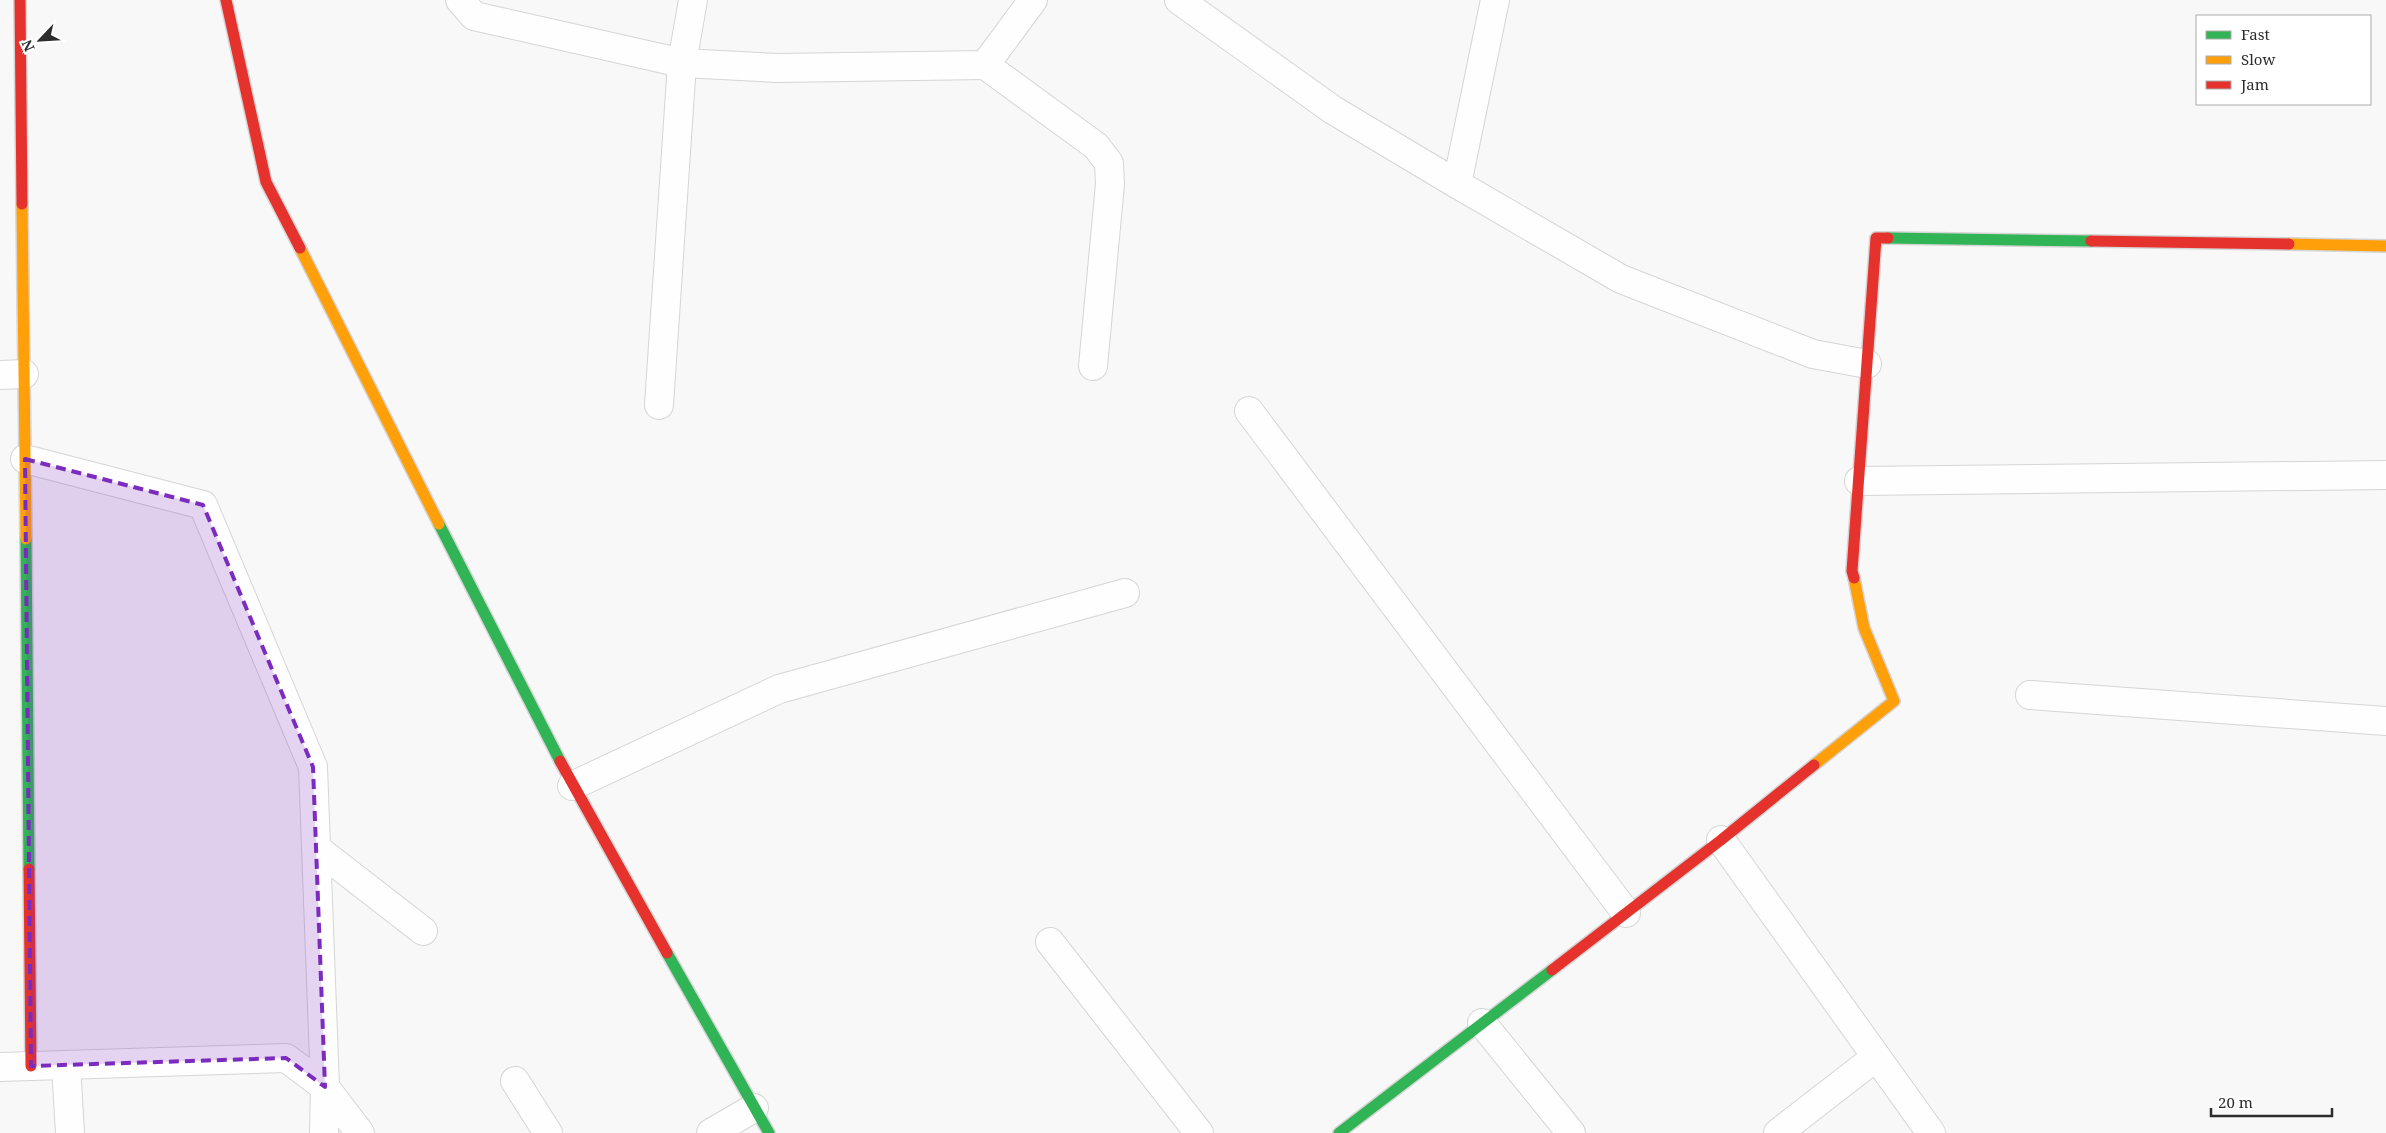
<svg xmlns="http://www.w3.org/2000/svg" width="2386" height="1133" viewBox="0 0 2386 1133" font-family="'Noto Serif',serif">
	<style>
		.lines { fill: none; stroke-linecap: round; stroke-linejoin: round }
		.street-casing { stroke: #d5d5d5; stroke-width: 30 }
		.fast-casing { stroke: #d5d5d5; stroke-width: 14 }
		.slow-casing { stroke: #d5d5d5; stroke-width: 14 }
		.jam-casing { stroke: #d5d5d5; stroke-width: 14 }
		.street { stroke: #fefefe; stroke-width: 28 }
		.fast { stroke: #30b455; stroke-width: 11 }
		.slow { stroke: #ff9f0a; stroke-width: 11 }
		.jam { stroke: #e5322d; stroke-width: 11 }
		.marked { fill: #7b2cbf; fill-opacity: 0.2; stroke: #7b2cbf; stroke-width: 4; stroke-dasharray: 10 6; stroke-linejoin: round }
	</style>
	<rect width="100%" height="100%" fill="#f8f8f9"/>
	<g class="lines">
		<defs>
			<g id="street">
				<path d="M460,0l14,16 208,47 95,5 208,-3 48,-65"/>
				<path d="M1179,0l154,110 124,74 164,95 192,75 54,10"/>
				<path d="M985,65l111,81 13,17 1,21 -17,182"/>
				<path d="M1457,184l38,-184"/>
				<path d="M0,375l24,-1"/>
				<path d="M659,405l23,-342 11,-63"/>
				<path d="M1249,411l377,502"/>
				<path d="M25,459l178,46 110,262 12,320 35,46"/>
				<path d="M1859,481l527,-6"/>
				<path d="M2030,695l356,26"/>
				<path d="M572,786l207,-97 346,-96"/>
				<path d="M1721,840l210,293"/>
				<path d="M316,848l107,83"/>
				<path d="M1050,942l149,191"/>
				<path d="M1482,1023l89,110"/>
				<path d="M66,1065l4,68"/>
				<path d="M0,1067l286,-9 39,29 -1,46"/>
				<path d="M515,1081l33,52"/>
				<path d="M711,1133l43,-25"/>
				<path d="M1778,1133l98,-76"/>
			</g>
			<g id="fast">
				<path d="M1888,238l203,3"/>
				<path d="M439,524l121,237"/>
				<path d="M26,539l3,330"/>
				<path d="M667,953l102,180"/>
				<path d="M1339,1133l213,-163"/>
			</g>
			<g id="slow">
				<path d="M22,204l4,335"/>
				<path d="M2289,244l97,2"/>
				<path d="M300,248l139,276"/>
				<path d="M1814,765l80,-64 -30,-73 -10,-50"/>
			</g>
			<g id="jam">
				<path d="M20,0l2,204"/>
				<path d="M226,0l40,182 34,66"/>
				<path d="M2091,241l198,3"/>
				<path d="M1854,578l-2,-7 24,-333h12"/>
				<path d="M560,761l107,192"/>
				<path d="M29,869l2,197"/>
				<path d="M1552,970l169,-130 93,-75"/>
			</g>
		</defs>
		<use href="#street" class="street-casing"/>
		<use href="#fast" class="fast-casing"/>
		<use href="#slow" class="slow-casing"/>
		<use href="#jam" class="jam-casing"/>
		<use href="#street" class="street"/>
		<use href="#fast" class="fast"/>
		<use href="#slow" class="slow"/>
		<use href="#jam" class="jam"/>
	</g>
	<path class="marked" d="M25,459l178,46 110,262 12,320 -39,-29 -255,8z"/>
	<rect x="2196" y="15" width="175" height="90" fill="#ffffff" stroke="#ababab"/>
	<rect x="2206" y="31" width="25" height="8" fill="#30b455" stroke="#ababab"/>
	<text x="2241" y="40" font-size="15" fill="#2c2c2d">Fast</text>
	<rect x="2206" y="56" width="25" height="8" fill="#ff9f0a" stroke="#ababab"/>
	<text x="2241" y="65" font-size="15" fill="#2c2c2d">Slow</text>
	<rect x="2206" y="81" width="25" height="8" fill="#e5322d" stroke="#ababab"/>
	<text x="2241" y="90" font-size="15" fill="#2c2c2d">Jam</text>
	<g transform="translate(40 40) rotate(245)" stroke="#ffffff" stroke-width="4" paint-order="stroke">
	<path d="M0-4L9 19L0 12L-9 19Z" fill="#2c2c2d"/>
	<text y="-8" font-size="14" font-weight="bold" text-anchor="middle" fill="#2c2c2d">N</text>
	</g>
	<path d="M2211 1108v8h121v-8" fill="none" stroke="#2c2c2d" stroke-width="2.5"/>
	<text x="2218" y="1108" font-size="15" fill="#2c2c2d" stroke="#ffffff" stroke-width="4" paint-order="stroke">20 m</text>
</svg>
